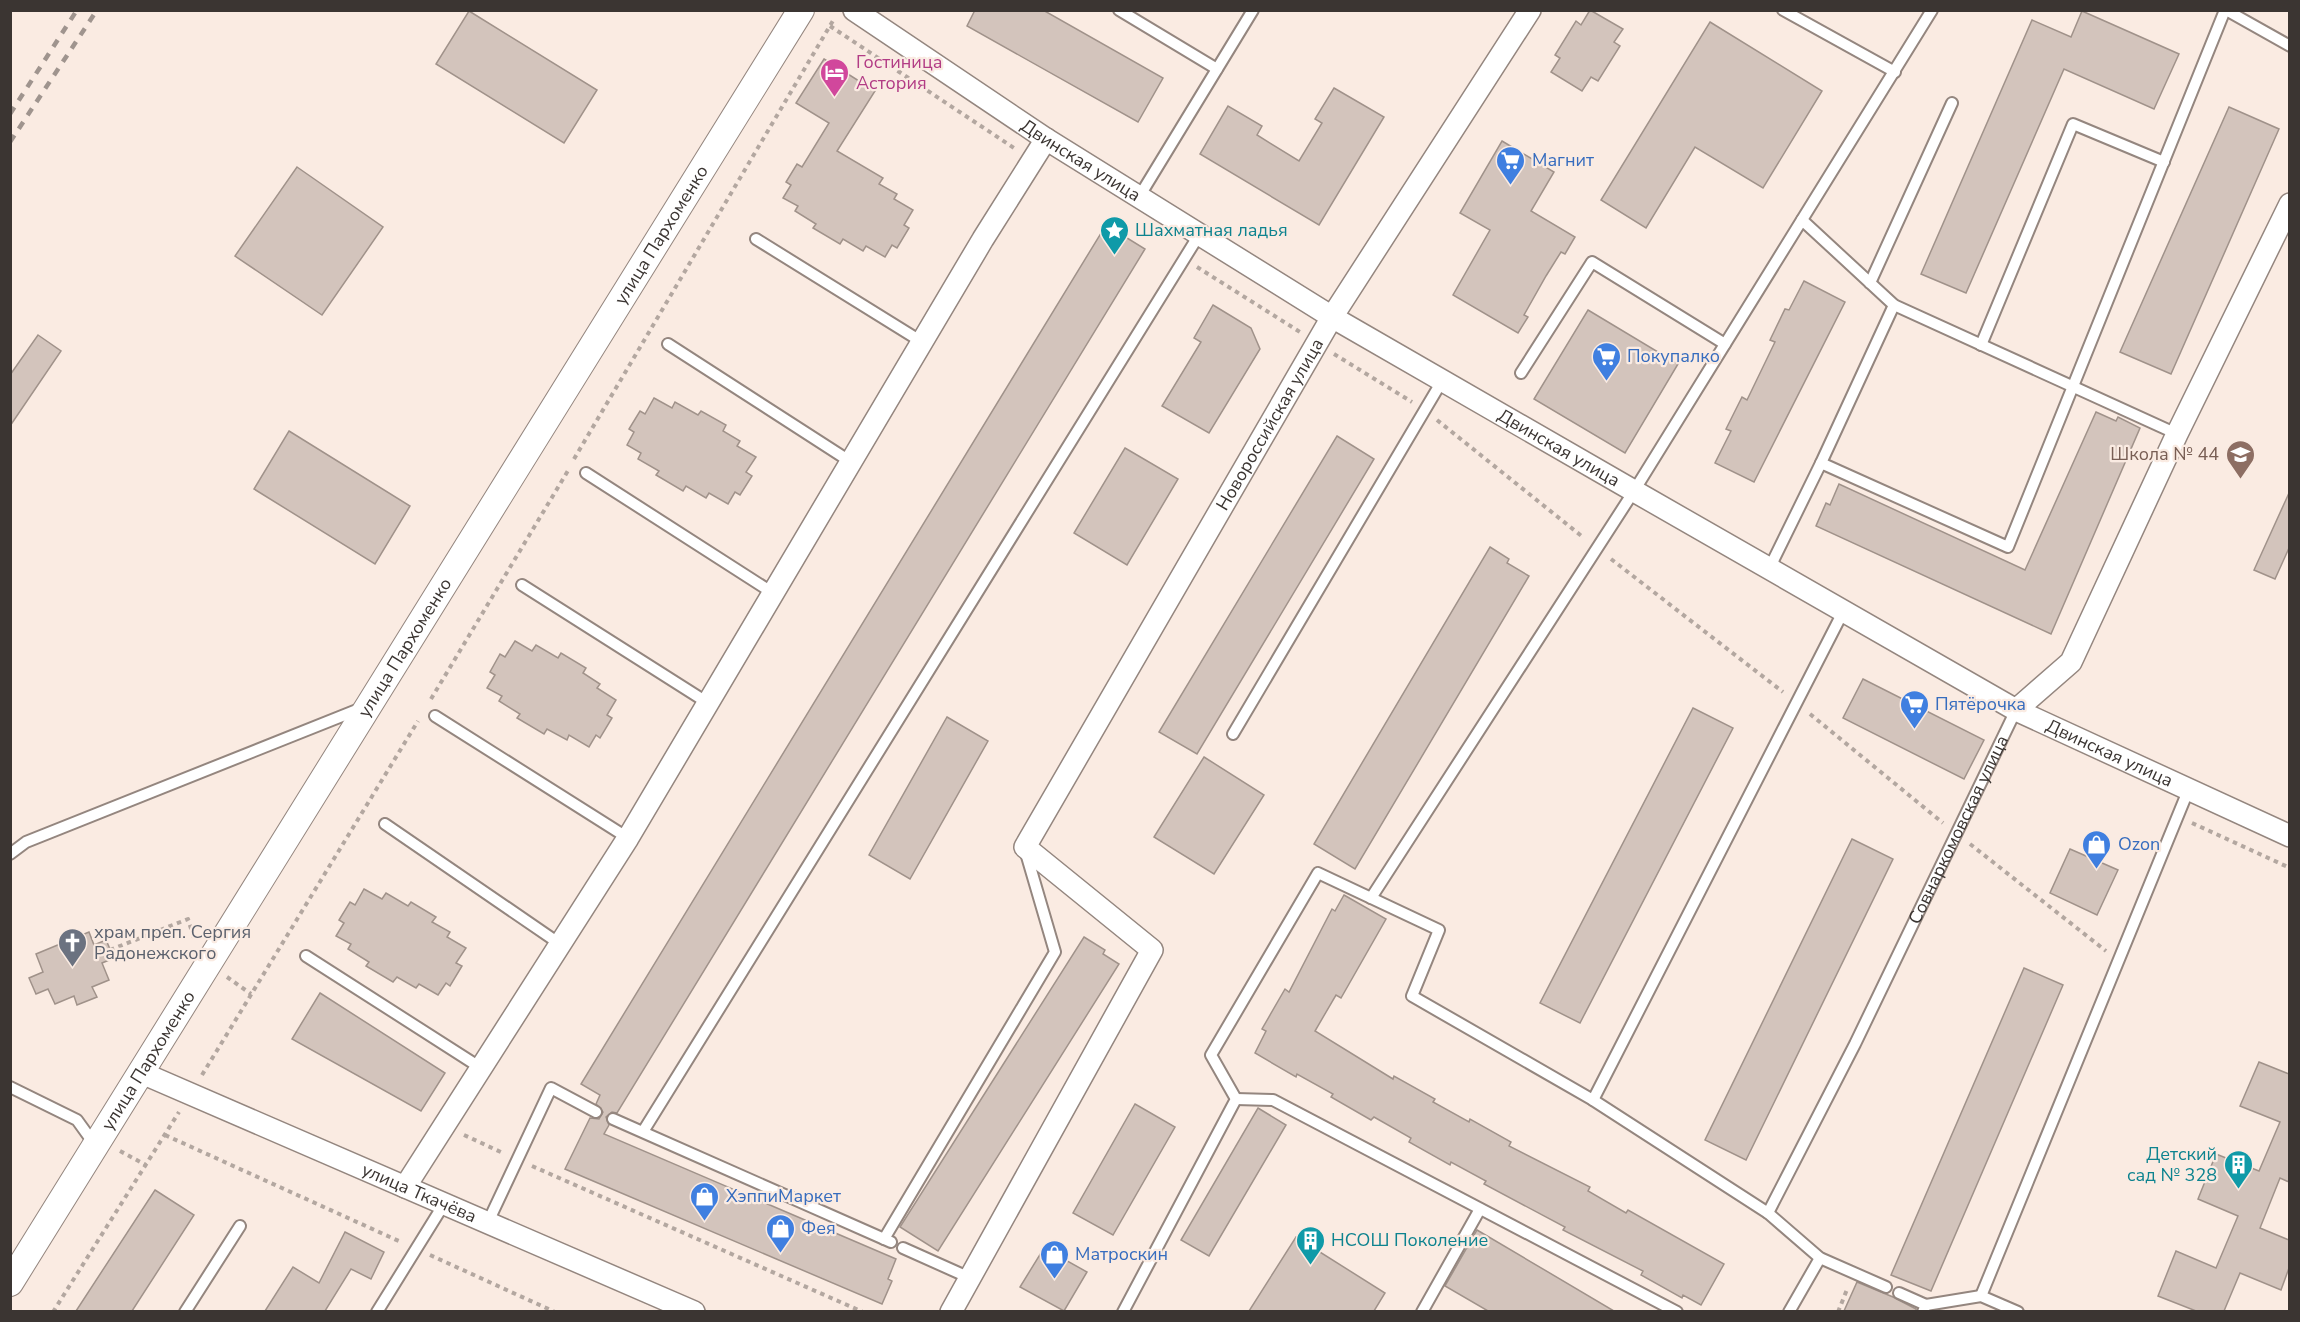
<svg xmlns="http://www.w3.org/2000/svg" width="2300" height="1322" viewBox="0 0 2300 1322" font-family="'Nunito Sans',sans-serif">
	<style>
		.building { fill: #d3c4bc; stroke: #a0928a; stroke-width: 1.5 }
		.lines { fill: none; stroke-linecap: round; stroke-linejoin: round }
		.service-casing { stroke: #94867f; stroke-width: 14 }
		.minor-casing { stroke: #94867f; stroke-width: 24 }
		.tertiary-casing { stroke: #94867f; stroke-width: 28 }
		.path { stroke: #b3a7a0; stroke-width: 4; stroke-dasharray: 4.5 4.5; stroke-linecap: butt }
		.service { stroke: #fff; stroke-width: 10 }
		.minor { stroke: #fff; stroke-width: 21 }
		.tertiary { stroke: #fff; stroke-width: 26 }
		.rail { stroke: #9f948e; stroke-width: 4.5; stroke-dasharray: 8 8; stroke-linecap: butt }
		.labels { text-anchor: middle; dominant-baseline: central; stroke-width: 4.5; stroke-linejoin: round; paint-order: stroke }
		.hotel-label { font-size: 18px; fill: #b23c85; stroke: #faebe2; text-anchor: start }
		.street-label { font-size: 18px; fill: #3b3532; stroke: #faebe2 }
		.shop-label { font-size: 18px; fill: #366cbe; stroke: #faebe2; text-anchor: start }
		.culture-label { font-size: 18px; fill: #0d838f; stroke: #faebe2; text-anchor: start }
		.education-label { font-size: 18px; fill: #785e54; stroke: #faebe2; text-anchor: end }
		.worship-label { font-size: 18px; fill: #5b616d; stroke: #faebe2; text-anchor: start }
	</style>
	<rect width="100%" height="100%" fill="#faebe2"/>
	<g class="building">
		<path d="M975,10h68l120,68 -25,44 -171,-96z"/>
		<path d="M1590,10l33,19 -9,13 6,4 -22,35 -7,-4 -9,14 -31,-19 9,-14 -5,-3 21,-34 5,4z"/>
		<path d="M469,11l128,79 -33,53 -128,-79z"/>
		<path d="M2082,11l97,43 -25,55 -90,-40 -98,224 -45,-19 111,-254 39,17z"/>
		<path d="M1710,22l112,69 -59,97 -68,-41 -49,81 -45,-28z"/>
		<path d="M824,59l51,32 -38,60 46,27 -4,6 18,10 -3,5 19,11 -9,15 5,3 -12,20 -5,-3 -7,12 -19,-11 -3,5 -20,-12 -3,5 -27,-16 3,-4 -21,-13 3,-5 -15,-8 8,-13 -5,-3 11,-18 5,3 27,-44 -33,-20z"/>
		<path d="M1334,88l50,29 -65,108 -119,-71 28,-48 34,20 -5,9 42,26 23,-38 -7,-4z"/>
		<path d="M2229,107l50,22 -108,245 -51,-22z"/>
		<path d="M1502,141l52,31 -23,39 44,26 -10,17 -4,-2 -15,24 -22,39 4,2 -10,16 -65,-38 37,-65 -30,-17z"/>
		<path d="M297,167l86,60 -61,88 -87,-59z"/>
		<path d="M1106,225l39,24 -528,864 -5,-1 -6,5 3,8 -5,9 292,125 -8,20 4,2 -10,23 -317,-135 25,-51 9,1 4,-7 -7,-8 4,-9 -19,-11z"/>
		<path d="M1804,281l41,21 -91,180 -39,-19 16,-32 -5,-2 16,-32 5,3 28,-58 -5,-2 15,-31 4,1z"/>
		<path d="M1213,305l38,23 9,21 -51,84 -47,-27 39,-64 -7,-4z"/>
		<path d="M1588,310l90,54 -53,89 -91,-54z"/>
		<path d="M38,335l23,16 -51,75v-51z"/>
		<path d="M654,398l18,10 3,-6 23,13 3,-4 25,14 -3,6 17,10 -3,5 19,11 -10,15 6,4 -12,19 -5,-3 -7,12 -19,-11 -3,5 -20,-12 -3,5 -27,-16 3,-4 -21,-12 3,-6 -14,-8 7,-13 -5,-3 11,-18 5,3z"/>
		<path d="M2096,412l20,9 2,-4 22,11 -89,206 -235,-108 10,-23 4,2 9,-21 186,86z"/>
		<path d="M289,431l121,75 -35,58 -121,-75z"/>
		<path d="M1337,436l37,23 -177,295 -38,-22z"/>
		<path d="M1125,448l53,31 -51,86 -53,-32z"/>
		<path d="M2289,493v55l-14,31 -21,-9z"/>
		<path d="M1490,547l19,12 -2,4 22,13 -174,293 -41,-25z"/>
		<path d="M515,641l17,10 4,-6 22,13 3,-5 25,15 -3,5 17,11 -3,4 19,12 -9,15 5,3 -12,20 -4,-3 -7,12 -20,-12 -2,5 -20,-11 -3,5 -27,-16 3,-4 -21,-13 3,-5 -15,-8 8,-13 -5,-3 10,-18 5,3z"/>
		<path d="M1863,679l121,61 -20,39 -121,-61z"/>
		<path d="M1693,708l40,20 -153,295 -40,-20z"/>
		<path d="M947,717l41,24 -78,138 -41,-24z"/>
		<path d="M1204,757l60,38 -50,79 -60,-37z"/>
		<path d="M1852,839l41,20 -147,301 -41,-20z"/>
		<path d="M2070,849l48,21 -21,45 -47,-22z"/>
		<path d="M364,889l18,10 4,-6 22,13 3,-4 25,15 -4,5 18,10 -3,5 19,11 -10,15 6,3 -12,20 -4,-3 -8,12 -19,-11 -3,4 -19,-11 -4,5 -27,-16 3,-4 -21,-13 3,-5 -15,-8 8,-13 -5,-3 11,-18 5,3z"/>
		<path d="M1344,895l42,24 -45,79 -5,-3 -21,36 78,48 1,-3 41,23 -2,3 36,20 1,-3 41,23 -2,4 81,41 -2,4 38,22 2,-3 96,54 -23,41 -18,-10 -1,3 -41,-23 2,-4 -80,-41 2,-3 -81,-43 2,-3 -35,-19 -1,3 -41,-23 2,-4 -37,-21 -3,3 -40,-23 2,-3 -36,-20 -1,3 -41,-24 11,-22 -4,-2 23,-40 4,3 43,-83 3,2z"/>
		<path d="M89,932l5,13 12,-5 8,18 -12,5 7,17 -17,7 5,10 -20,8 -3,-9 -19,8 -7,-15 -12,5 -7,-16 14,-6 -7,-18z"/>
		<path d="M1084,937l21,13 -2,4 16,10 -181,287 -38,-24z"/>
		<path d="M2024,968l39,17 -132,306 -40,-16z"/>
		<path d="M320,993l125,80 -24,38 -129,-72z"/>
		<path d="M2259,1062l30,12v108l-9,-4 -20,50 29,12v28l-8,22 -41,-17 -16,38h-28l-38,-15 18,-45 40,17 22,-52 -40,-17 18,-45 43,17 21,-49 -40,-16z"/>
		<path d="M1135,1104l40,23 -62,108 -40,-22z"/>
		<path d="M1258,1108l28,17 -77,131 -28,-16z"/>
		<path d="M155,1190l39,25 -62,96h-56z"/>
		<path d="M1477,1230l137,81h-126l-43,-25z"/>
		<path d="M345,1232l39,20 -13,27 -20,-10 -26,42h-60l28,-44 26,16z"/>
		<path d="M1296,1237l89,56 -11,18h-125z"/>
		<path d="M1044,1248l43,24 -23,39 -44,-24z"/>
		<path d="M1857,1282l36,15 23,12v2h-72z"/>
	</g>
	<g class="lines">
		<defs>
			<g id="service">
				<path d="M1119,10l98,59"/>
				<path d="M1783,10l112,62"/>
				<path d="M2226,10l64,36"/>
				<path d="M1139,197l114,-187"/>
				<path d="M1802,220l92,85 283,129"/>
				<path d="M756,239l166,103"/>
				<path d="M1870,283l82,-180"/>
				<path d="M668,344l183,118"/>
				<path d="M1981,345l92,-221 91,38"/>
				<path d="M1521,373l71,-111 133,82"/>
				<path d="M1821,463l73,-158"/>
				<path d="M586,473l187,120"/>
				<path d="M1769,569l52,-106 187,84 217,-537"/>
				<path d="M522,585l186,118"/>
				<path d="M435,716l193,122"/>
				<path d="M1233,734l209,-353"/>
				<path d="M385,824l175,120"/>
				<path d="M10,854l16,-12 336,-134"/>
				<path d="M1371,898l263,-407 298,-481"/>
				<path d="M306,956l175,112"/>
				<path d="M10,1087l67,33 18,25"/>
				<path d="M1236,1099l37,1 404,212"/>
				<path d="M1593,1100l250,-488"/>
				<path d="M613,1119l278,123"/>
				<path d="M644,1130l555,-895"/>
				<path id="s1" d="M1768,1213l87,-169 161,-334"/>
				<path d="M488,1222l63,-134 45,24"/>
				<path d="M884,1239l171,-287 -29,-99"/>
				<path d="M903,1248l67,30"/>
				<path d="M1899,1293l27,12"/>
				<path d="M1981,1296l207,-505"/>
				<path d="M185,1312l55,-86"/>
				<path d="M377,1312l67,-108"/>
				<path d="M1123,1312l113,-213 -25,-44 107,-182 121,57 -27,66 181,104 175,113 52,45 66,29"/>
				<path d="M1422,1312l58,-103"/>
				<path d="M1789,1312l31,-54"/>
				<path d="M1923,1312l3,-7 55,-9 37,16"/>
			</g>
			<g id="minor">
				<path id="s2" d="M854,10l192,129 286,178 302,174 382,219 274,126"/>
				<path d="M2016,710l55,-48 106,-228 113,-230"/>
				<path id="s3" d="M142,1073l552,239"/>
				<path d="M405,1187l223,-349 355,-599 63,-100"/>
				<path id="s4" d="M951,1312l201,-362 -127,-103 307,-530 198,-307"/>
			</g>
			<g id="tertiary">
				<path id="s5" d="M10,1283l791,-1273"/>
			</g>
		</defs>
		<use href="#service" class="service-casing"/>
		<use href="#minor" class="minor-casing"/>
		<use href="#tertiary" class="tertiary-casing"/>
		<g class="path">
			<path d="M830,26l184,122"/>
			<path d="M1197,267l103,65"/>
			<path d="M1334,354l78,48"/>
			<path d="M1437,420l147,118"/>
			<path d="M574,459l260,-440"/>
			<path d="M1611,559l172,133"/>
			<path d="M431,699l138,-230"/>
			<path d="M1810,714l133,109"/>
			<path d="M2192,823l98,45"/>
			<path d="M1970,844l136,107"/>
			<path d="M110,950l78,-31 6,19"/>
			<path d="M227,977l24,17"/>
			<path d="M202,1075l216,-354"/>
			<path d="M165,1135l236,107"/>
			<path d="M464,1135l39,18"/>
			<path d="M120,1151l26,14"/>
			<path d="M532,1166l331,146"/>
			<path d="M430,1255l125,57"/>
			<path d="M53,1312l126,-200"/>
			<path d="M1838,1312l10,-25"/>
		</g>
		<use href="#service" class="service"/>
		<use href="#minor" class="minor"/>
		<use href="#tertiary" class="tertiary"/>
		<g class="rail">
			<path d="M10,114l67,-104"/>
			<path d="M10,142l87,-132"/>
		</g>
	</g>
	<defs>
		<symbol id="hotel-pin" viewBox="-11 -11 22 30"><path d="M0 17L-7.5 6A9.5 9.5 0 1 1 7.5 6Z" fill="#d1479c" stroke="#faebe2"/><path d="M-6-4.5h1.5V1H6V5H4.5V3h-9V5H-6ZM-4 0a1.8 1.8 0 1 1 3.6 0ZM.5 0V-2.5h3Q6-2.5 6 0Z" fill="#fff"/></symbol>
		<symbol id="supermarket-pin" viewBox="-11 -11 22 30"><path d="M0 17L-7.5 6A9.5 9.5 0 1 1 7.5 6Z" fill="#3f7fe0" stroke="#faebe2"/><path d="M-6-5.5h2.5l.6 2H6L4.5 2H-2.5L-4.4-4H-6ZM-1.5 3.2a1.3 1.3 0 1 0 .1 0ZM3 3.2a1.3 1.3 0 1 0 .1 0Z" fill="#fff"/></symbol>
		<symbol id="sight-pin" viewBox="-11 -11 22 30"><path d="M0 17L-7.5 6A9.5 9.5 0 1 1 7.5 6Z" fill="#0f9aa8" stroke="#faebe2"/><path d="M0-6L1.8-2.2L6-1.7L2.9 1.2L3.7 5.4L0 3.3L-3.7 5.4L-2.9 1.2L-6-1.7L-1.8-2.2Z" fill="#fff"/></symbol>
		<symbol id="school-pin" viewBox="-11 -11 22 30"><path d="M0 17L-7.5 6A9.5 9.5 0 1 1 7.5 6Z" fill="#8d6e63" stroke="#faebe2"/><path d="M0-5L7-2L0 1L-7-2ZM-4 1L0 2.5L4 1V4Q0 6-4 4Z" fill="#fff"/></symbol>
		<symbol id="shop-pin" viewBox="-11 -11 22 30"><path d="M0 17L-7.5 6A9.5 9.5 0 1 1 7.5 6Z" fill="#3f7fe0" stroke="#faebe2"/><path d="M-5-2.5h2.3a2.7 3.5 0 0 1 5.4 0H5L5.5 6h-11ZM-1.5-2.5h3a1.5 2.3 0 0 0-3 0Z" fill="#fff"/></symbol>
		<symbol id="church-pin" viewBox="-11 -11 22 30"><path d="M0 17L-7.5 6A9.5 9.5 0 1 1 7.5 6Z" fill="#6b7280" stroke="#faebe2"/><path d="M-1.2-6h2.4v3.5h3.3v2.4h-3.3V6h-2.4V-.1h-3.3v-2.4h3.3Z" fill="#fff"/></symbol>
		<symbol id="building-pin" viewBox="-11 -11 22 30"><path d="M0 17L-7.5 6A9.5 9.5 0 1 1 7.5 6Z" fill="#0f9aa8" stroke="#faebe2"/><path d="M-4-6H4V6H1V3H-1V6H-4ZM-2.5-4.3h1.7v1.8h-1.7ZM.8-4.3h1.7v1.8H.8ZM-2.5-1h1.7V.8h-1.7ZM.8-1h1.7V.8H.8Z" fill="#fff"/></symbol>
	</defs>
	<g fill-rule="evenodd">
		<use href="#hotel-pin" x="818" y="56" width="33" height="45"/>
		<use href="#supermarket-pin" x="1494" y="144" width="33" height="45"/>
		<use href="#sight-pin" x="1098" y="214" width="33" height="45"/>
		<use href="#supermarket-pin" x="1590" y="340" width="33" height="45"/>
		<use href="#school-pin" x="2224" y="438" width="33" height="45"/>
		<use href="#supermarket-pin" x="1898" y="688" width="33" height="45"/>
		<use href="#shop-pin" x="2080" y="828" width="33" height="45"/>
		<use href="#church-pin" x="56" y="926" width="33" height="45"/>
		<use href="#building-pin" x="2222" y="1148" width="33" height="45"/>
		<use href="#shop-pin" x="688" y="1180" width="33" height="45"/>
		<use href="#shop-pin" x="764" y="1212" width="33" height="45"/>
		<use href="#building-pin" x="1294" y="1224" width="33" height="45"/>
		<use href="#shop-pin" x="1038" y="1238" width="33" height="45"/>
	</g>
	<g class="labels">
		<g class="hotel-label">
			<text x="856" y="62">Гостиница<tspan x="856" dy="21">Астория</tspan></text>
		</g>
		<g class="street-label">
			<text stroke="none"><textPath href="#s2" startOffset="272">Двинская улица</textPath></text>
			<text stroke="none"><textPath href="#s5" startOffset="1234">улица Пархоменко</textPath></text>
			<text stroke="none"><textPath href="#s4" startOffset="1066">Новороссийская улица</textPath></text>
			<text stroke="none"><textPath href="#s2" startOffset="830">Двинская улица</textPath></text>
			<text stroke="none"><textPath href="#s5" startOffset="748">улица Пархоменко</textPath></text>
			<text stroke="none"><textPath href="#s2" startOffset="1460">Двинская улица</textPath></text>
			<text stroke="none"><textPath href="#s1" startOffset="428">Совнаркомовская улица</textPath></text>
			<text stroke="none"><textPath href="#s5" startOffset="262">улица Пархоменко</textPath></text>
			<text stroke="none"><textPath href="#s3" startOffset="302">улица Ткачёва</textPath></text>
		</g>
		<g class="shop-label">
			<text x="1532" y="160">Магнит</text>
			<text x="1627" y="356">Покупалко</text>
			<text x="1935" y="704">Пятёрочка</text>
			<text x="2118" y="844">Ozon</text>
			<text x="726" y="1196">ХэппиМаркет</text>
			<text x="801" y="1228">Фея</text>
			<text x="1075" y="1254">Матроскин</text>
		</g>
		<g class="culture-label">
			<text x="1135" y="230">Шахматная ладья</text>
			<text x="2217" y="1154" text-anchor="end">Детский<tspan x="2217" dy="21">сад № 328</tspan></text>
			<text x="1331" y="1240">НСОШ Поколение</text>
		</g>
		<g class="education-label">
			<text x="2219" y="454">Школа № 44</text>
		</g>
		<g class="worship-label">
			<text x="94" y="932">храм преп. Сергия<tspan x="94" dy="21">Радонежского</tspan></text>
		</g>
	</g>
	<rect width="2300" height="1322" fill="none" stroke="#3b3532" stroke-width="24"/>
</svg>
